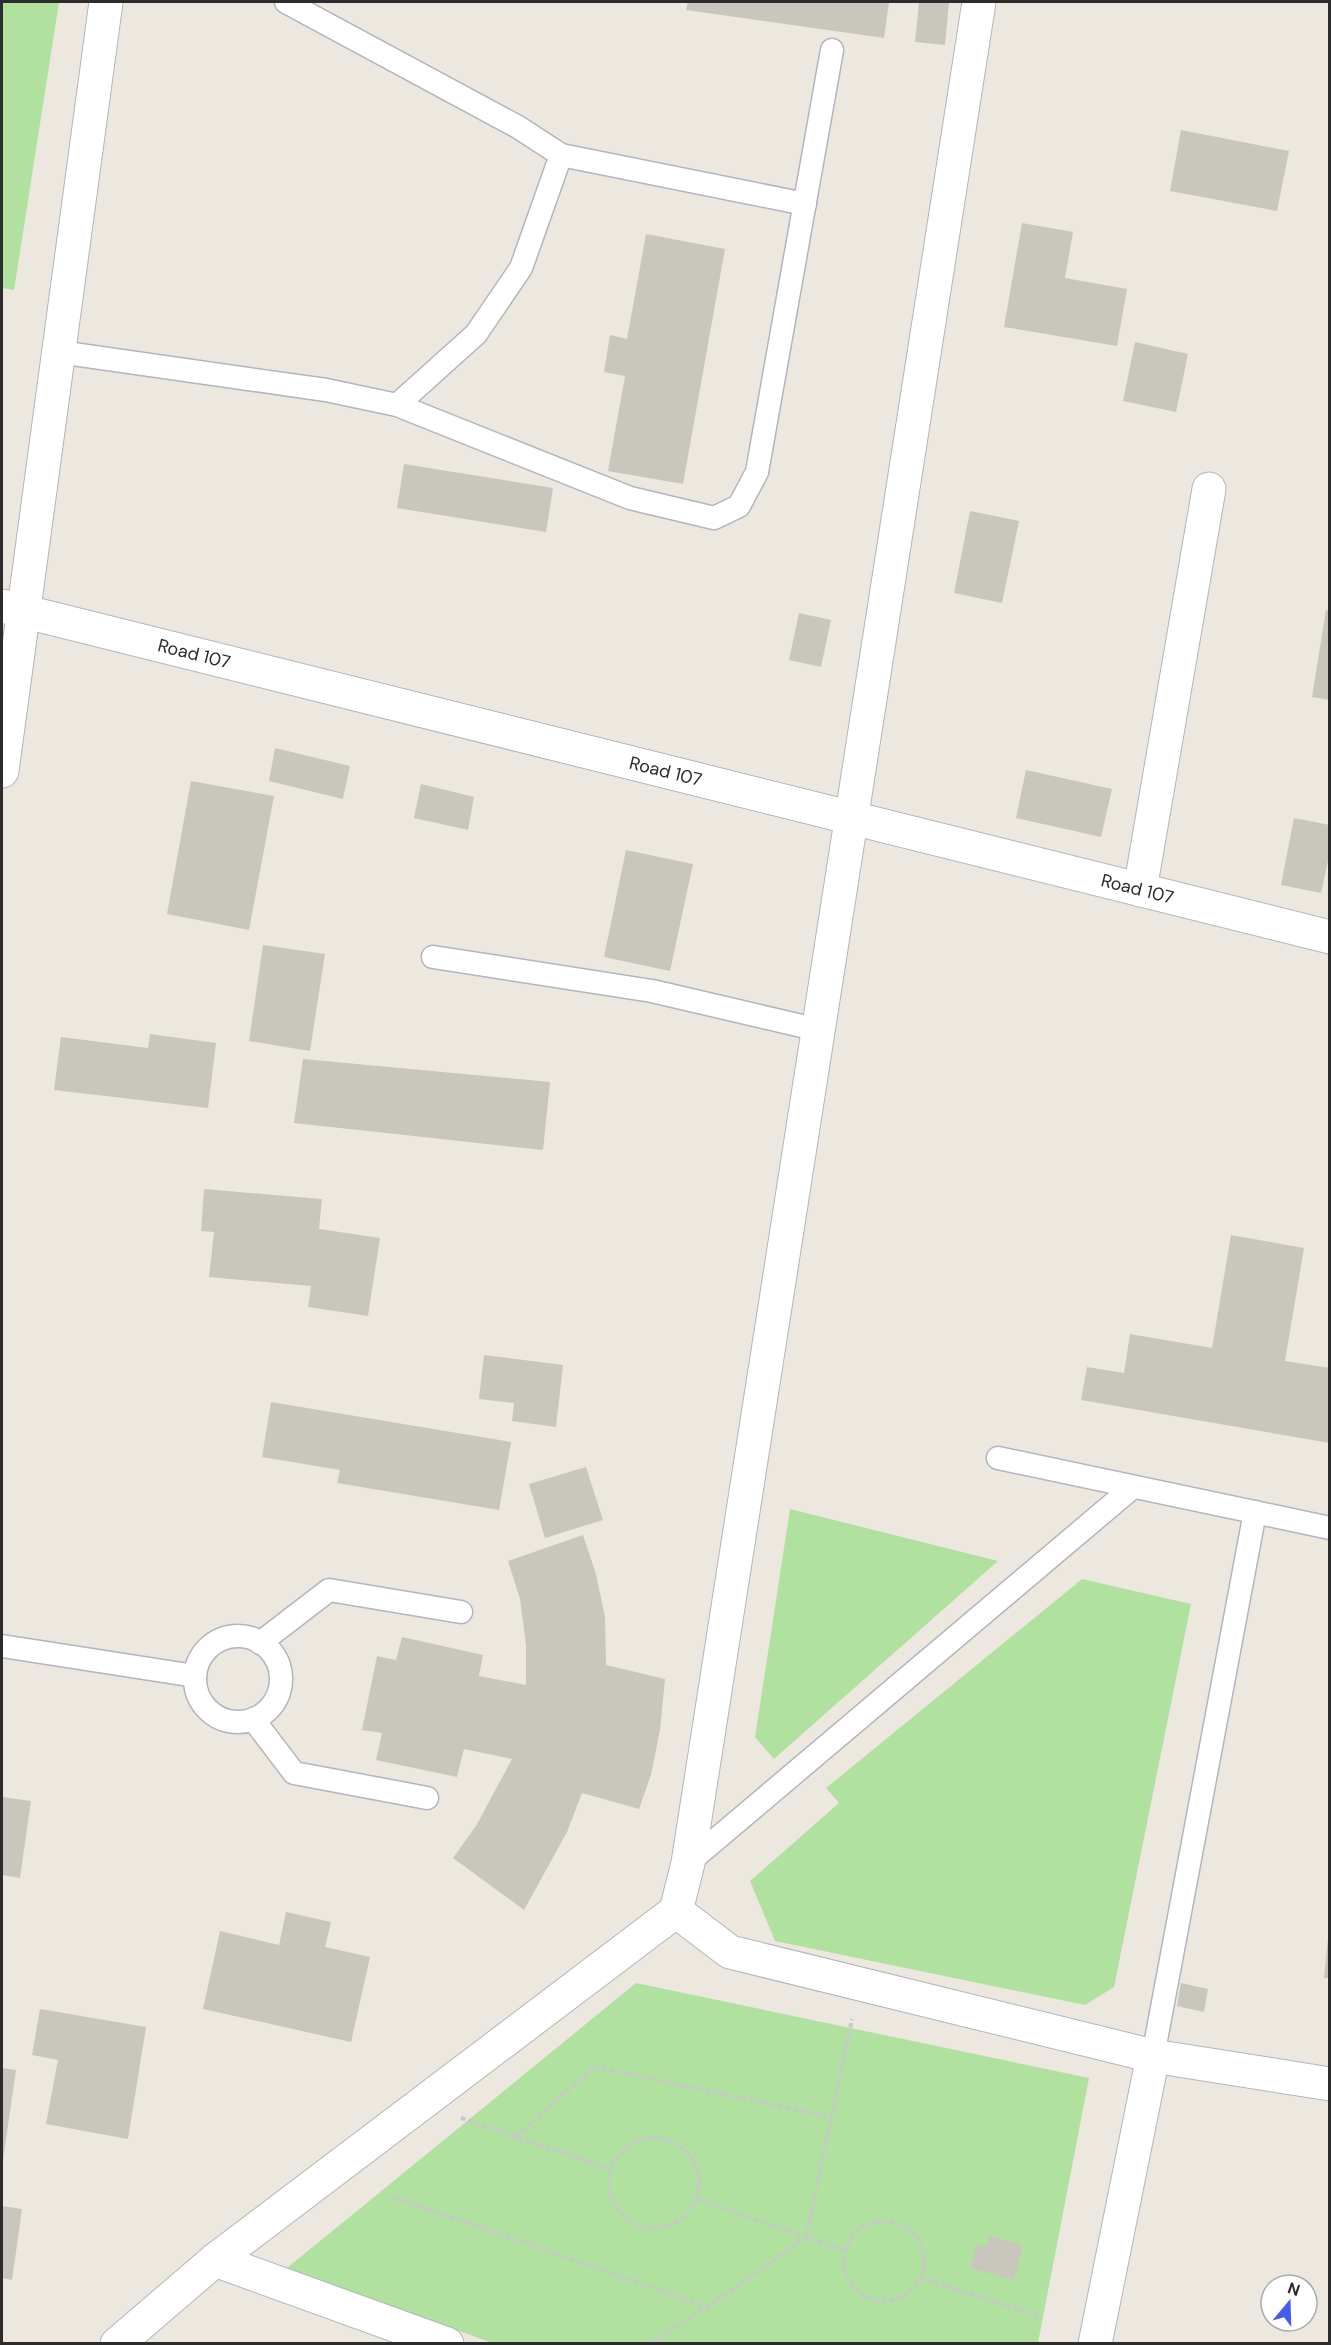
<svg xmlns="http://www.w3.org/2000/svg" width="1331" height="2345" viewBox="0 0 1331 2345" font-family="'DM Sans',sans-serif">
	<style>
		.green { fill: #b0e19e }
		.building { fill: #c9c6bd }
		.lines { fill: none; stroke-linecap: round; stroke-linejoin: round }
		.service-casing { stroke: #b2b4bf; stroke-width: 25 }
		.minor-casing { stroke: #b2b4bf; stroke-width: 35 }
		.tertiary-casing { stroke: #b2b4bf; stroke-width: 35 }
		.secondary-casing { stroke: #b2b4bf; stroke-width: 35 }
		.path { stroke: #c8c8c8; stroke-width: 4; stroke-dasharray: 4.5 3; stroke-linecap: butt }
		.service { stroke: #fff; stroke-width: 22 }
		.minor { stroke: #fff; stroke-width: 33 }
		.tertiary { stroke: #fff; stroke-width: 33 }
		.secondary { stroke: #fff; stroke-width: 33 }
		.labels { text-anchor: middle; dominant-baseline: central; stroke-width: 6; stroke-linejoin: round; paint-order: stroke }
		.street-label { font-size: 18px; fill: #2c2c2c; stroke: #fff }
	</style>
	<rect width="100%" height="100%" fill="#ede8df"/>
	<g class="green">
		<path d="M2,2h57l-45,288 -12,-2z"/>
		<path d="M790,1509l208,52 -224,198 -19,-22z"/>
		<path d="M1082,1579l109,25 -77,383 -29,18 -310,-64 -25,-60 89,-78 -13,-15z"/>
		<path d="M636,1983l453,95 -51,265h-546l-205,-75z"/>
	</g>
	<g class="building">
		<path d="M688,2h201l-5,36 -198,-28z"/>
		<path d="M919,2h30l-4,43 -30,-3z"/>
		<path d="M1181,130l108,21 -12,60 -107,-20z"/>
		<path d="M1022,223l51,9 -8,46 62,11 -10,57 -113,-19z"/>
		<path d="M646,234l79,15 -42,235 -75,-13 17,-95 -21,-4 6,-37 17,4z"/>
		<path d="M1135,342l53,12 -12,58 -53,-11z"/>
		<path d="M404,464l149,24 -7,44 -149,-24z"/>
		<path d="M970,511l49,10 -17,82 -48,-10z"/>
		<path d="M1326,610l4,1v89l-18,-3z"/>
		<path d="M799,613l32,7 -10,47 -32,-7z"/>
		<path d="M275,748l75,18 -7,33 -74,-18z"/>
		<path d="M1026,770l86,19 -11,48 -85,-19z"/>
		<path d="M191,781l83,15 -25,134 -82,-16z"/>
		<path d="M421,784l53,13 -6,33 -54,-12z"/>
		<path d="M1294,818l36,7v27l-9,41 -40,-8z"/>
		<path d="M626,850l67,14 -23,107 -66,-14z"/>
		<path d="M263,945l62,9 -15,97 -61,-10z"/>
		<path d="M150,1034l66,9 -8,65 -154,-18 7,-53 87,11z"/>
		<path d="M303,1059l247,23 -7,68 -249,-27z"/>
		<path d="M204,1189l118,10 -3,30 61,9 -12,78 -60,-9 3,-21 -102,-9 5,-45 -13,-1z"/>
		<path d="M1231,1235l73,13 -19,113 45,7v75l-249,-43 6,-33 37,6 6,-39 82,14z"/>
		<path d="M484,1355l79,10 -7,62 -44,-6 2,-18 -35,-4z"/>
		<path d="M271,1402l240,40 -12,68 -162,-27 3,-13 -78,-13z"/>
		<path d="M586,1467l17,53 -58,18 -16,-54z"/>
		<path d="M583,1535l13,39 9,43 1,48 59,14 -5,51 -9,45 -12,34 -57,-16 -15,39 -43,78 -71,-52 23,-32 36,-67 -48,-10 -7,28 -81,-17 6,-27 -20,-3 15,-74 19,4 6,-23 81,18 -4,21 47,9v-40l-6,-46 -12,-38z"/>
		<path d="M2,1797l29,4 -11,77 -18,-3z"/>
		<path d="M286,1912l45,10 -6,25 45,10 -19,85 -148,-33 17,-78 59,14z"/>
		<path d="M1328,1938h2v40h-6z"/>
		<path d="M1181,1983l27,6 -4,23 -27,-6z"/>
		<path d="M40,2009l106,18 -18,112 -82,-15 12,-64 -26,-5z"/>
		<path d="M2,2068l14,2 -13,90h-1z"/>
		<path d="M2,2206l20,3 -10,71 -10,-2z"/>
		<path d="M990,2236l33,9 -9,35 -44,-12 7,-24 10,2z"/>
	</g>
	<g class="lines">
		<defs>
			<g id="service">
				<path d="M286,2l232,125 43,28 -40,113 -45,66 -79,71"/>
				<path d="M561,155l244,49"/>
				<path d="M59,352l267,38 71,15 233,93 84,20 25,-12 18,-34 75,-422"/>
				<path d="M433,957l219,34 167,39"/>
				<path d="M998,1458l332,70"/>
				<circle cx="238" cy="1679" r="43"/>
				<path d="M260,1643l69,-53 132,22"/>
				<path d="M2,1646l193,30"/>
				<path d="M253,1719l41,54 133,25"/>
				<path d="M688,1863l445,-376"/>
				<path d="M1153,2056l102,-544"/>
			</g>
			<g id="minor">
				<path d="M1140,890l69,-401"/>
				<path d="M676,1911l54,41 423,104 177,28"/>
				<path d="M215,2260l232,84"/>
				<path d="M117,2344l98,-84 461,-349 12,-48 291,-1861"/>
				<path d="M1095,2344l58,-288"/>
			</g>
			<g id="tertiary">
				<path id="s1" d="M2,606l1328,331"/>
			</g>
			<path id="secondary" d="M2,771l104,-769"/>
		</defs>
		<use href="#service" class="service-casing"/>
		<use href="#minor" class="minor-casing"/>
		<use href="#tertiary" class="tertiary-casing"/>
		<use href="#secondary" class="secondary-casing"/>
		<g class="path">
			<path d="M461,2118l150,51"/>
			<path d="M516,2136l79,-69 236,50"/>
			<circle cx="654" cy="2183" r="45"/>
			<path d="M393,2197l315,110"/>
			<path d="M697,2199l148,52"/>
			<circle cx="884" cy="2261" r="40"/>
			<path d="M920,2278l120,38"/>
			<path d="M648,2344l60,-37 98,-70 46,-218"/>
		</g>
		<use href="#service" class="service"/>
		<use href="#minor" class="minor"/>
		<use href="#tertiary" class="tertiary"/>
		<use href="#secondary" class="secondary"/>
	</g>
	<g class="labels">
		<g class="street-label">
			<text stroke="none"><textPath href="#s1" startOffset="198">Road 107</textPath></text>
			<text stroke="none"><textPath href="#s1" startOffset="684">Road 107</textPath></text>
			<text stroke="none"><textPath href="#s1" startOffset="1170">Road 107</textPath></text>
		</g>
	</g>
	<rect width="1331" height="2345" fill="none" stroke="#2c2c2c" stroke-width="6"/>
	<g transform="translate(1289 2303) rotate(19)"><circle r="28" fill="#ffffff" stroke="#ababab" stroke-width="1.5"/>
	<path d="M0-4.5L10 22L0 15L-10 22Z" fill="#455bf4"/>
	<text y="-9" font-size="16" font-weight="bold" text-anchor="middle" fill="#2c2c2c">N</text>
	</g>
</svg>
